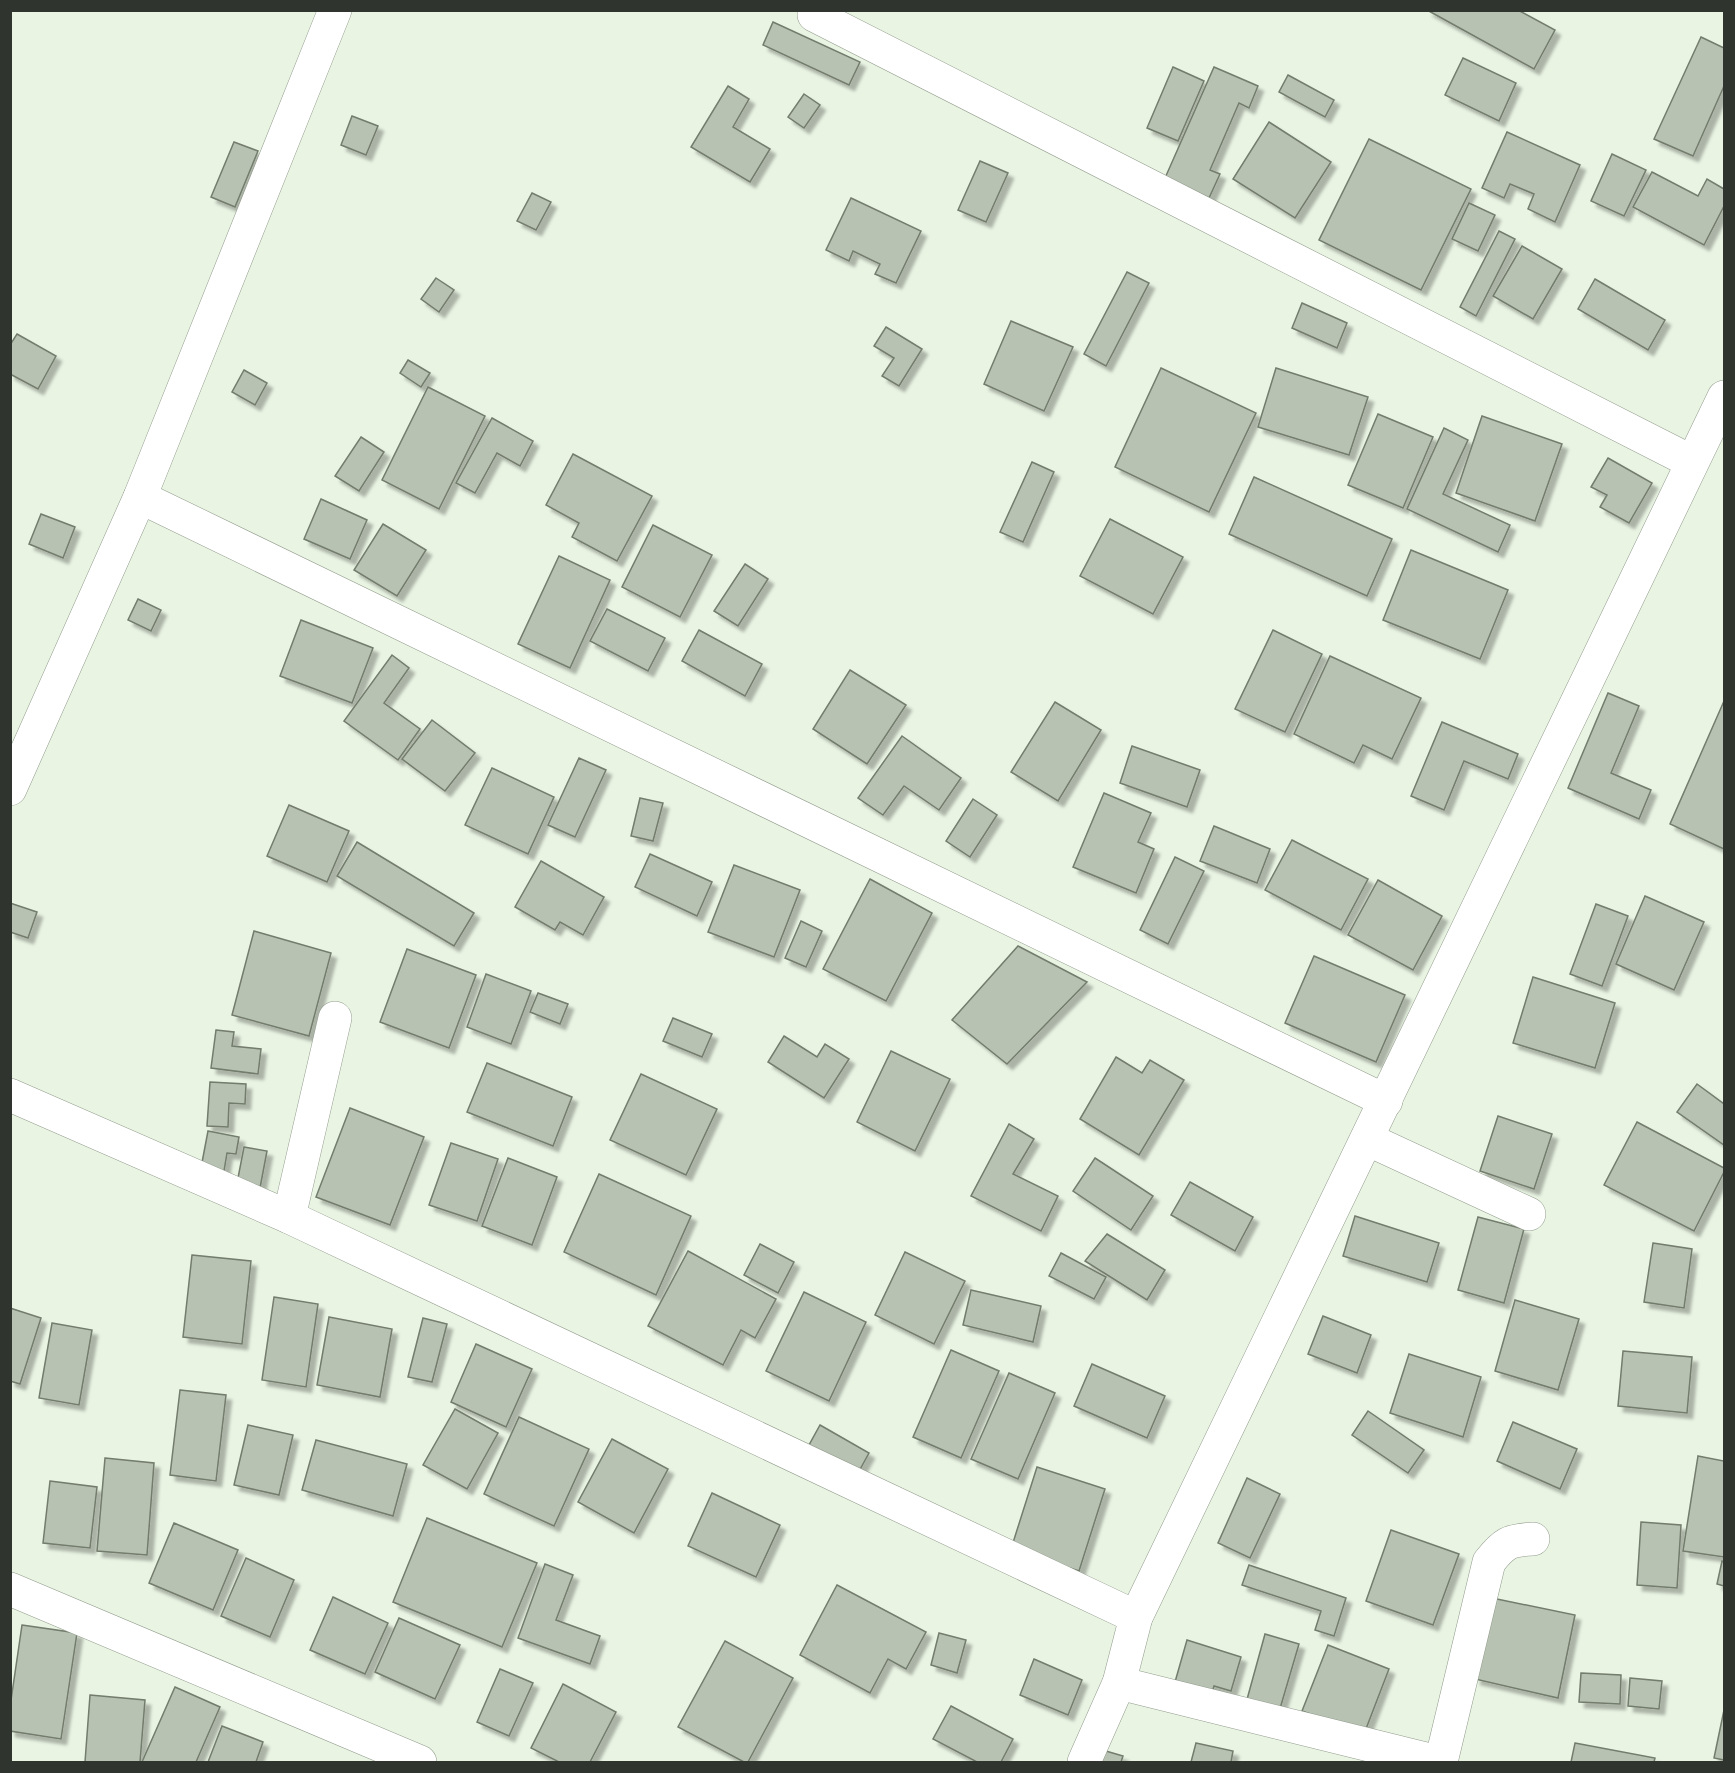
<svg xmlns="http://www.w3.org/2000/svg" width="1735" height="1773" viewBox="0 0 1735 1773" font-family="Commissioner,sans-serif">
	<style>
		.building { fill: #b7c2b2; stroke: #737c6d; stroke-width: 1.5; filter: url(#shadow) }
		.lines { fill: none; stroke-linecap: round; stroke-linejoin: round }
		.minor-casing { stroke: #929c8d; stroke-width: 34 }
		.minor { stroke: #fff; stroke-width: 33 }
	</style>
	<defs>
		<filter id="shadow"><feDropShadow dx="5.5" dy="5.5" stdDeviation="1.5" flood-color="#0004"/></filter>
	</defs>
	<rect width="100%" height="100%" fill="#e9f4e3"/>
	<g class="building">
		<path d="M1427,10h91l37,20 -21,39z"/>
		<path d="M773,22l87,40 -11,23 -86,-40z"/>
		<path d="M1701,37l23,11v38l-31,70 -39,-17z"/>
		<path d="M1463,58l53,25 -17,38 -54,-26z"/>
		<path d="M1173,67l31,14 -26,60 -31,-13z"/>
		<path d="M1214,67l44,19 -9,22 -10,-5 -29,67 10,4 -11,24 -44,-20z"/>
		<path d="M1288,75l46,25 -9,17 -46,-25z"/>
		<path d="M728,86l21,13 -16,28 37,22 -20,33 -59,-35z"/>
		<path d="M804,94l16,11 -16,23 -16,-11z"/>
		<path d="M352,116l26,10 -12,29 -25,-10z"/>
		<path d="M1269,122l62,40 -36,56 -62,-39z"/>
		<path d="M1507,132l73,33 -25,57 -27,-13 6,-15 -24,-10 -6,14 -22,-10z"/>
		<path d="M1369,139l102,50 -50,101 -102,-50z"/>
		<path d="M234,142l24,9 -23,56 -24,-10z"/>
		<path d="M1612,154l34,16 -22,46 -33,-15z"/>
		<path d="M980,161l28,12 -22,49 -28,-12z"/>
		<path d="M1652,172l46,24 9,-17 17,10v17l-20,39 -71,-38z"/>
		<path d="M532,193l19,9 -15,28 -19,-9z"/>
		<path d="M851,198l70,33 -25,52 -21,-9 5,-10 -27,-13 -4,10 -23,-11z"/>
		<path d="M1469,203l26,12 -17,36 -26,-12z"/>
		<path d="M1499,231l16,8 -39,77 -16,-9z"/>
		<path d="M1522,246l40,23 -29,50 -40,-23z"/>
		<path d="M1127,272l22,11 -43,83 -22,-12z"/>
		<path d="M436,278l18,12 -15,22 -18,-13z"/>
		<path d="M1595,279l70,41 -17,30 -70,-41z"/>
		<path d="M1302,303l45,20 -10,25 -45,-20z"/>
		<path d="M1011,321l62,26 -29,64 -60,-27z"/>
		<path d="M886,327l36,22 -23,37 -17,-10 12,-18 -20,-12z"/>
		<path d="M17,334l39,22 -18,33 -28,-15v-29z"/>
		<path d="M408,360l22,13 -9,14 -21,-14z"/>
		<path d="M1161,368l95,45 -47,99 -94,-45z"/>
		<path d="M1276,368l92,29 -19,58 -91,-28z"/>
		<path d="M244,370l23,13 -12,22 -23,-13z"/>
		<path d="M428,387l57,29 -46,93 -57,-29z"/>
		<path d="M1378,414l55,23 -30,71 -55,-23z"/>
		<path d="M1482,416l80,28 -27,77 -79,-28z"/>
		<path d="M492,418l41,23 -13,25 -23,-13 -22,40 -19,-10z"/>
		<path d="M1444,428l24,12 -25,54 67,31 -12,27 -91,-43z"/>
		<path d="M361,437l23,15 -25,39 -24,-15z"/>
		<path d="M573,454l79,42 -35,65 -45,-24 7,-14 -33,-18z"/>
		<path d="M1608,458l44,25 -23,40 -29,-16 7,-12 -16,-8z"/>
		<path d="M1032,462l22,10 -31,70 -23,-10z"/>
		<path d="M1254,477l138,62 -25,57 -138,-62z"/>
		<path d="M321,499l46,21 -17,39 -46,-20z"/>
		<path d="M41,514l34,13 -12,31 -34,-14z"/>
		<path d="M1110,519l73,38 -30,57 -73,-38z"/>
		<path d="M383,524l43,26 -29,46 -43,-26z"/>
		<path d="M653,525l59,30 -32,62 -58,-30z"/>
		<path d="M1411,550l97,40 -28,69 -97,-39z"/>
		<path d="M559,556l51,24 -40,88 -52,-24z"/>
		<path d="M745,564l23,15 -30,47 -24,-15z"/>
		<path d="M138,599l23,11 -10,21 -23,-11z"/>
		<path d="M607,609l58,29 -17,33 -58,-30z"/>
		<path d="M301,620l72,28 -21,55 -72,-27z"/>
		<path d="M699,630l63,34 -17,32 -63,-35z"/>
		<path d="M1273,630l49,24 -37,78 -50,-23z"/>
		<path d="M392,655l17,13 -25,35 36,26 -22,31 -54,-39z"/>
		<path d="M1330,656l91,42 -29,61 -29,-14 -9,18 -60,-29z"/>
		<path d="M850,670l56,35 -39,59 -54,-35z"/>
		<path d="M1608,693l31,13 -28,67 40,17 -12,29 -71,-31z"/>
		<path d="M1724,701v148l-54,-25z"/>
		<path d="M1055,702l46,28 -43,71 -47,-29z"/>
		<path d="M432,720l43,33 -30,38 -43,-32z"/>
		<path d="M1442,722l76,32 -10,25 -44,-18 -20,49 -33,-14z"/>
		<path d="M902,736l59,42 -22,32 -35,-24 -21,29 -25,-17z"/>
		<path d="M1132,746l68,24 -13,37 -67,-24z"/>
		<path d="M579,758l27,12 -31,67 -27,-12z"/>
		<path d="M492,768l62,29 -26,57 -63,-29z"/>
		<path d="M1104,793l47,20 -13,29 16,7 -18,44 -63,-26z"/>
		<path d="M640,798l23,5 -10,38 -22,-5z"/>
		<path d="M973,799l24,16 -27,42 -24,-16z"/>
		<path d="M289,805l60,26 -22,51 -60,-26z"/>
		<path d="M1214,826l56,23 -13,34 -57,-22z"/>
		<path d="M1292,840l76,39 -27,51 -76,-40z"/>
		<path d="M357,842l117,71 -20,33 -117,-70z"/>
		<path d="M650,854l62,28 -15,34 -62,-29z"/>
		<path d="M1175,857l29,14 -36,73 -28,-14z"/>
		<path d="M541,861l63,36 -21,38 -23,-13 -5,8 -40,-23z"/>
		<path d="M734,865l66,25 -26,67 -66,-25z"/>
		<path d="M870,879l62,34 -46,88 -63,-32z"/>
		<path d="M1378,880l64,36 -29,54 -65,-35z"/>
		<path d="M1645,896l59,26 -30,68 -58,-26z"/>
		<path d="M10,903l27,9 -9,26 -18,-6z"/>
		<path d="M1596,904l32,12 -26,70 -32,-12z"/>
		<path d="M801,921l21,10 -16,36 -21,-9z"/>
		<path d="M254,931l77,22 -22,83 -77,-21z"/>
		<path d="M1018,946l69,36 -80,82 -55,-44z"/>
		<path d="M407,949l69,26 -27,73 -69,-26z"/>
		<path d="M1314,956l91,39 -29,67 -91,-39z"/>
		<path d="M486,974l45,17 -20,53 -44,-17z"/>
		<path d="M1533,977l82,26 -20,65 -82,-25z"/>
		<path d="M538,993l30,11 -8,20 -30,-12z"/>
		<path d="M673,1018l39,16 -10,23 -39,-16z"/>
		<path d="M216,1030l18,2 -2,14 29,3 -3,25 -47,-6z"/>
		<path d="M784,1036l33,21 8,-13 24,15 -25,39 -56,-36z"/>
		<path d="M891,1051l59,28 -35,72 -58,-29z"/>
		<path d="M1116,1057l26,16 8,-13 34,20 -45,75 -59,-36z"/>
		<path d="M487,1063l85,34 -19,49 -86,-34z"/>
		<path d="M641,1074l76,35 -31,66 -76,-35z"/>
		<path d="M210,1082l36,2 -1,20 -16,-1 -1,24 -21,-1z"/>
		<path d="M1697,1084l27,20v41l-47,-33z"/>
		<path d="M350,1108l74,29 -34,88 -74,-28z"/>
		<path d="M1498,1116l54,18 -18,55 -54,-18z"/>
		<path d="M1637,1122l87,46v4l-30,59 -90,-46z"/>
		<path d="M1009,1124l25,15 -21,35 45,22 -17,35 -70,-35z"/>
		<path d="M208,1131l31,6 -3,17 -9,-1 -4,24 -23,-4z"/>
		<path d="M451,1143l47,16 -21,62 -48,-16z"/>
		<path d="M244,1147l23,4 -7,37 -23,-5z"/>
		<path d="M508,1158l49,19 -25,68 -50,-19z"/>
		<path d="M1095,1158l58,38 -22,34 -58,-39z"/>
		<path d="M599,1174l92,42 -35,79 -92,-43z"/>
		<path d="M1190,1182l63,35 -18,34 -64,-36z"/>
		<path d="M1355,1216l84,27 -12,39 -84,-26z"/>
		<path d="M1478,1217l46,12 -20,74 -46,-13z"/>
		<path d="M1107,1234l58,36 -18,30 -62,-39z"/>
		<path d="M1653,1243l39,6 -8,59 -40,-6z"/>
		<path d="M760,1244l34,18 -16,31 -34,-18z"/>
		<path d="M688,1251l88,48 -21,39 -14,-8 -18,35 -75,-39z"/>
		<path d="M905,1252l60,29 -31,63 -59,-29z"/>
		<path d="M1061,1253l45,24 -12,22 -45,-23z"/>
		<path d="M192,1255l59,6 -9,83 -59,-7z"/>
		<path d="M971,1290l70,16 -8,36 -70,-17z"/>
		<path d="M804,1292l62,30 -37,79 -63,-30z"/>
		<path d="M274,1297l44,7 -12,83 -44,-7z"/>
		<path d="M1515,1300l64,19 -21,71 -63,-19z"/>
		<path d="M10,1308l31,10 -21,66 -10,-3z"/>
		<path d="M1323,1316l48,19 -14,38 -49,-19z"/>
		<path d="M329,1317l63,12 -12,68 -63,-12z"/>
		<path d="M423,1318l24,6 -15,58 -24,-5z"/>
		<path d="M52,1323l40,7 -13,75 -40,-7z"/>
		<path d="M476,1344l56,25 -26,58 -55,-25z"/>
		<path d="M951,1350l48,21 -38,87 -48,-21z"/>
		<path d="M1623,1351l69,6 -5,56 -69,-7z"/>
		<path d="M1409,1354l72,23 -18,60 -73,-24z"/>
		<path d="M1092,1364l73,32 -18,42 -73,-32z"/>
		<path d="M1009,1373l46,20 -37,86 -47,-20z"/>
		<path d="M180,1390l46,5 -10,86 -46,-6z"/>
		<path d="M455,1409l43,24 -31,56 -44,-24z"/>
		<path d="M1368,1411l56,39 -16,23 -56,-38z"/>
		<path d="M519,1417l70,32 -35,77 -70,-32z"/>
		<path d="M1513,1422l64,27 -17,40 -63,-28z"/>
		<path d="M248,1425l45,10 -14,60 -45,-10z"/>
		<path d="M820,1425l49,28 -11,20 -49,-28z"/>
		<path d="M612,1439l56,30 -34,64 -56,-31z"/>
		<path d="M316,1440l91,24 -14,52 -91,-26z"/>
		<path d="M1698,1456l26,5v96l-41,-6z"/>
		<path d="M105,1458l49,5 -7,92 -50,-4z"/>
		<path d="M1037,1467l68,22 -26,82 -68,-22z"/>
		<path d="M1247,1478l33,16 -30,64 -32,-15z"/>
		<path d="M50,1481l47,6 -7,61 -47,-5z"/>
		<path d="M712,1493l68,32 -24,52 -68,-31z"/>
		<path d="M427,1518l110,45 -35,84 -109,-45z"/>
		<path d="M1641,1522l40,3 -4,63 -40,-3z"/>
		<path d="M174,1523l64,27 -25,60 -64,-27z"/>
		<path d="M1391,1530l68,24 -26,71 -67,-24z"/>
		<path d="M246,1558l48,22 -24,57 -49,-21z"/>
		<path d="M1722,1561l2,1v24l-7,-2z"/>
		<path d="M545,1564l28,11 -17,45 44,16 -10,28 -72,-26z"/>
		<path d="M1249,1565l97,33 -12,38 -19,-6 6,-19 -79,-26z"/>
		<path d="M837,1585l89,47 -20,37 -18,-10 -18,34 -70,-38z"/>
		<path d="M333,1597l55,26 -23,51 -55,-24z"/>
		<path d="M1492,1598l83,17 -17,83 -83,-19z"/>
		<path d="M399,1618l61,27 -25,54 -60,-27z"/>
		<path d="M22,1625l55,8 -16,106 -51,-8v-24z"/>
		<path d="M939,1633l27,7 -9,33 -26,-8z"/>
		<path d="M1265,1634l34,10 -20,68 -33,-9z"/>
		<path d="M1187,1640l54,17 -10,34 -17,-5 -4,14 -37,-11z"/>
		<path d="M725,1641l68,37 -45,84h-4l-66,-35z"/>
		<path d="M1328,1645l61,24 -25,65 -62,-23z"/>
		<path d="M1034,1659l48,21 -14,35 -48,-20z"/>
		<path d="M500,1669l33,14 -24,53 -32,-14z"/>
		<path d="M1581,1673l40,2 -1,29 -41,-2z"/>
		<path d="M1630,1678l32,3 -3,28 -31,-3z"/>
		<path d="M563,1684l53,28 -26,50h-31l-28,-14z"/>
		<path d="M175,1687l45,20 -24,55h-54z"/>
		<path d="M90,1695l55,5 -5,62h-55z"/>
		<path d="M951,1706l62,33 -12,23h-24l-44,-23z"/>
		<path d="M1724,1710v50l-10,-2z"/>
		<path d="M222,1726l41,16 -7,20h-48z"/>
		<path d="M1196,1743l37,8 -2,11h-40z"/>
		<path d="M1575,1743l80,15 -1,4h-83z"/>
		<path d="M1099,1749l24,7 -2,6h-27z"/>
	</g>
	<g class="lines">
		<defs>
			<g id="minor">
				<path d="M814,15l878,447"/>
				<path d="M140,497l1246,604"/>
				<path d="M10,789l130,-292 195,-487"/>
				<path d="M10,1095l279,122 847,400"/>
				<path d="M1367,1139l162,75"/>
				<path d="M289,1217l46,-199"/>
				<path d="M10,1589l410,173"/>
				<path d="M1119,1683l319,79"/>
				<path d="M1084,1762l35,-79 17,-66 588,-1220"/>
				<path d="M1441,1762l48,-200c15,-19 20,-22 44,-23"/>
			</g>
		</defs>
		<use href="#minor" class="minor-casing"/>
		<use href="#minor" class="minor"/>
	</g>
	<rect width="1735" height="1773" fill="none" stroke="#30342e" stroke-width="24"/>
</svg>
